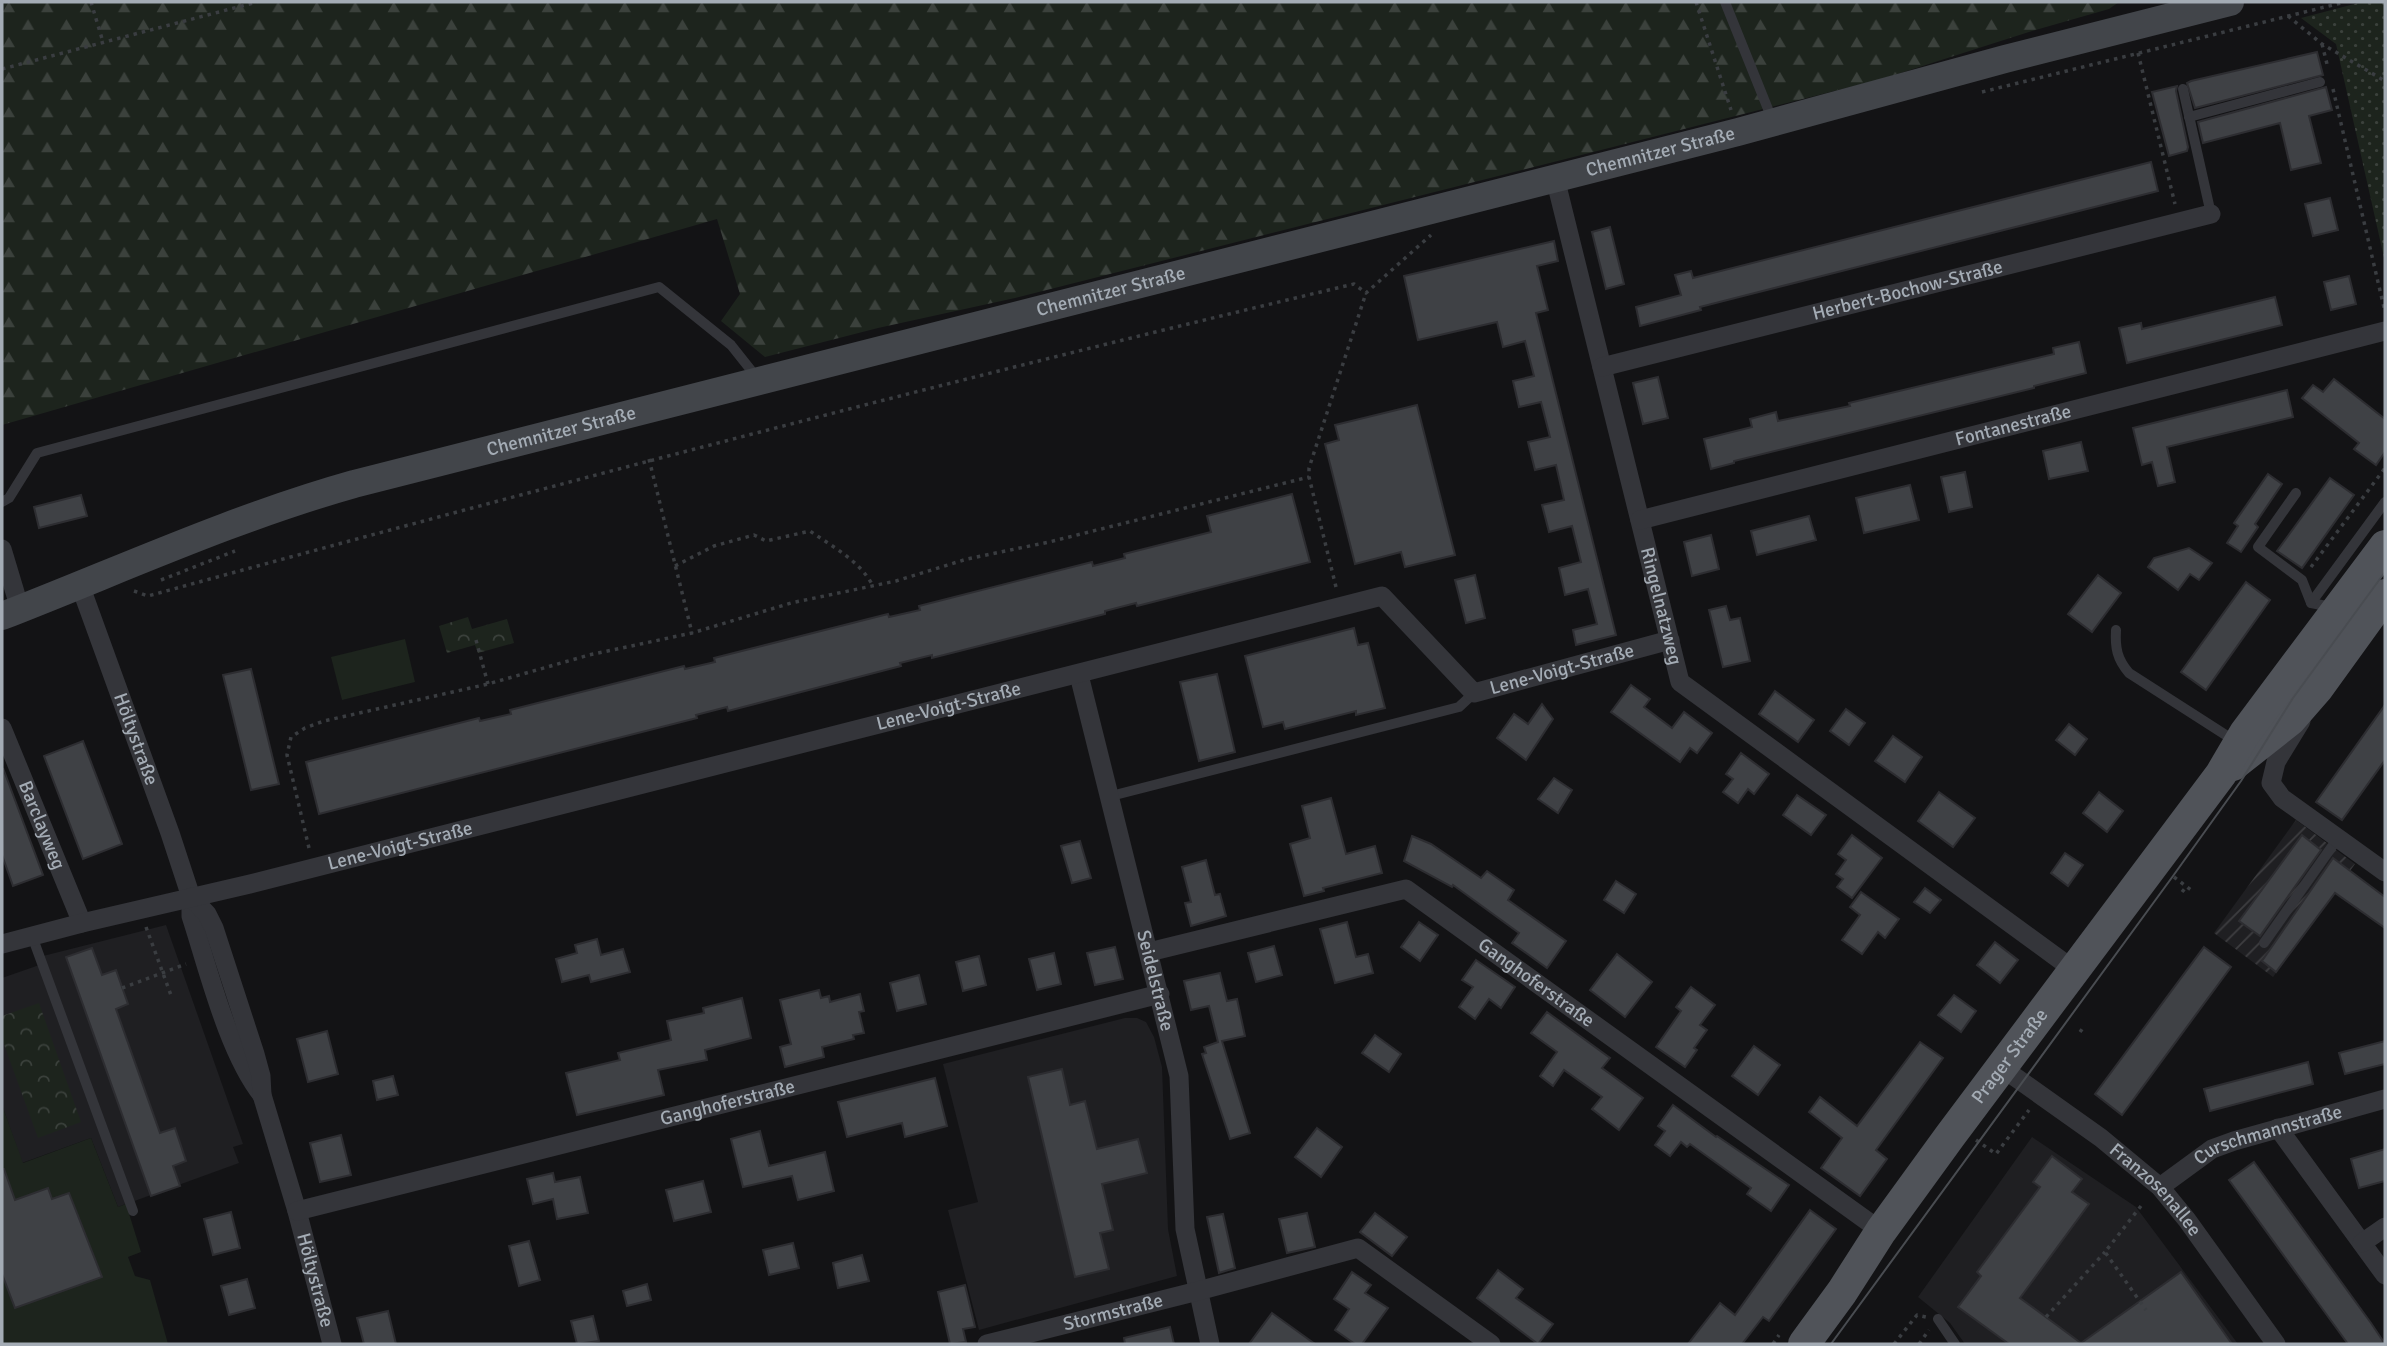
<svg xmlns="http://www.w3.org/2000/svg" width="2387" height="1346" viewBox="0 0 2387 1346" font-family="Signika,sans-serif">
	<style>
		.built { fill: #1f1f22 }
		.industrial { fill: url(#industrial-furrows) }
		.grass { fill: url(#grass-dots) }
		.forest { fill: url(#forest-firs) }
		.park { fill: url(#park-crowns) }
		.pitch { fill: #1d241d }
		.building { fill: #3f4145; stroke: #2d2d31; stroke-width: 2 }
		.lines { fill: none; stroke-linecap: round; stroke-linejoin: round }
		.path { stroke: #3a3d41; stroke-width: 3.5; stroke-dasharray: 3.5 5; stroke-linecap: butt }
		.service { stroke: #34353a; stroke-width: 10 }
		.minor { stroke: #34353a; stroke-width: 19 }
		.secondary { stroke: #42454a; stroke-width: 28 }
		.primary { stroke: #505359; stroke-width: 32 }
		.tram { stroke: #494c51; stroke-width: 2 }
		.labels { text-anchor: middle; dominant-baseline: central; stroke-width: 7; stroke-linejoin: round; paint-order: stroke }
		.street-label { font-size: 19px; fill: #a4acb5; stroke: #0e0e10 }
	</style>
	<defs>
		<pattern id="industrial-furrows" width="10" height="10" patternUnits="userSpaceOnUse" patternTransform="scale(1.75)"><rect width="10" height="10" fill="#1f1f22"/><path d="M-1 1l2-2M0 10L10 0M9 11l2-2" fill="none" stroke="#3d3d40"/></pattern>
		<pattern id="grass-dots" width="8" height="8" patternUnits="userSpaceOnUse" patternTransform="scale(1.75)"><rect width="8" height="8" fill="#1d241d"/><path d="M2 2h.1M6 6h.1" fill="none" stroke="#3b413c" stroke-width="1.8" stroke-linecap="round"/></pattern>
		<pattern id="forest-firs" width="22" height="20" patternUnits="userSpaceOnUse" patternTransform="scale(1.75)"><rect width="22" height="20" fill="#1d241d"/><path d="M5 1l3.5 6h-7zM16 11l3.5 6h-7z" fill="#3b413c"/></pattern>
		<pattern id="park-crowns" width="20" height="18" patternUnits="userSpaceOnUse" patternTransform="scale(1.75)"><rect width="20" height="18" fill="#1d241d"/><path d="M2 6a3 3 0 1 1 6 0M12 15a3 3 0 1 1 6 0" fill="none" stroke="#3b413c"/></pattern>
	</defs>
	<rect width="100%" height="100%" fill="#131315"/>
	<g class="built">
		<path d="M166,925l77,219 -10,3 6,16 -121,44 -27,-69 -69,25 -20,-58v-127l43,-15 -2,-7z"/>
		<path d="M1125,1018h12l9,4 8,15 8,30 6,162 9,47 -198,54 -31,-120 30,-8 -35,-138z"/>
		<path d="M2032,1137l104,70 102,137h-273l-15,-21 -32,-26z"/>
	</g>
	<path class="industrial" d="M2296,820l59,44 -82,113 -59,-44z"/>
	<path class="grass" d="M2362,2h23v260l-49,-218 -35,-26z"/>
	<path class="forest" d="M2,2h2117l-10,7 -77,22 -150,48 -867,219 -137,30 -113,29 -44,-36 19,-27 -23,-75 -715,206z"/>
	<g class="park">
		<path d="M468,617l4,12 35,-10 7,24 -36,10 -3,-8 -28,8 -8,-27z"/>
		<path d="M39,1003l42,119 -43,16 -36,-99v-23z"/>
	</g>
	<g class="pitch">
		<path d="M405,639l10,43 -73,18 -11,-43z"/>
		<path d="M2,1105l21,58 68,-25 27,69 8,-3 15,48 -13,5 7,19 15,4 18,64h-166z"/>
	</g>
	<g class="building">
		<path d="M2317,52l6,23 -128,33 -8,-25 4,-2z"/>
		<path d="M2177,86l-1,5 12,56 -1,4 -18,5 -17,-64z"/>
		<path d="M2326,87l6,23 -23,6 12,47 -30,7 -11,-47 -77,20 -5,-21z"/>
		<path d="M2151,162l7,29 -411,104 -47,12 1,3 -61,16 -4,-19 45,-12 -6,-20 16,-4 2,7z"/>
		<path d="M2330,198l8,32 -25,6 -8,-32z"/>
		<path d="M1610,227l14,57 -18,5 -14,-57z"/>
		<path d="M1554,241l4,20 -21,5 11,44 -12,3 80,322 -40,10 -3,-15 24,-6 -9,-35 -23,6 -6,-27 22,-6 -9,-36 -23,6 -7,-27 22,-5 -8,-35 -21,5 -7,-28 22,-5 -9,-35 -22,5 -6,-26 21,-5 -9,-35 -22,6 -6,-25 -79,18 -14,-64z"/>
		<path d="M2349,276l7,28 -25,6 -7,-28z"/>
		<path d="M2275,297l7,28 -155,38 -8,-35 22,-5 1,6z"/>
		<path d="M2079,342l7,31 -52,13v2l-300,73v2l-23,6 -7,-30 48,-12 -2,-8 26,-7 2,9 72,-15 -1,-3 205,-49 -1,-6z"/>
		<path d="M1658,377l10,41 -25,6 -10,-41z"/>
		<path d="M2334,379l51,40v33l-9,13 -22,-16 5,-6 -57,-45 11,-13 10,7z"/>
		<path d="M2287,390l6,27 -126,30 8,35 -17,4 -6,-24 -10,3 -9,-37z"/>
		<path d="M1417,405l38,150 -50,12 -4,-15 -46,12 -30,-120 14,-4 -4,-15z"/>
		<path d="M2081,442l7,29 -39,8 -6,-28z"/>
		<path d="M1965,472l7,35 -23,5 -8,-35z"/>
		<path d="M2268,474l14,10 -27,40 3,3 -17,25 -14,-9 11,-17 -4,-3z"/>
		<path d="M2330,478l24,17 -52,73 -25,-17z"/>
		<path d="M1910,485l9,35 -55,13 -8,-35z"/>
		<path d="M1292,494l18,68 -173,44 -1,-3 -31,8v3l-173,44v-3l-32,8 1,3 -173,45 -1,-4 -31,8 1,3 -378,96 -13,-52 173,-44 1,3 31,-7 -1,-4 174,-44 1,3 30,-7 -1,-4 174,-44 1,3 31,-7 -1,-4 173,-44 1,4 32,-8 -1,-4 87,-22 -4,-16z"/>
		<path d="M81,495l6,21 -48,12 -5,-21z"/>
		<path d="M1809,516l7,24 -59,15 -6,-24z"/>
		<path d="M1711,535l8,34 -27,7 -8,-34z"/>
		<path d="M2189,548l23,15 -13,17 -9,-6 -12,16 -30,-23 6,-9z"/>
		<path d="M1475,575l10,43 -19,5 -11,-43z"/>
		<path d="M2098,575l23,18 -29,39 -24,-18z"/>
		<path d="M2246,582l24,18 -64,90 -25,-18z"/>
		<path d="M1726,606l4,14 10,-2 10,43 -27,6 -14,-57z"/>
		<path d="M1354,628l4,17 10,-2 17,65 -29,7v-4l-71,18 -2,-7 -20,5 -18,-71z"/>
		<path d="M251,669l28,115 -28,6 -28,-115z"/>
		<path d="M1217,674l18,78 -36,9 -19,-79z"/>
		<path d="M1631,685l19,14 -6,8 28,21 12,-16 28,21 -15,20 -7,-5 -10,14 -69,-50z"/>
		<path d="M1775,691l39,29 -16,22 -39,-28z"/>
		<path d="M1542,704l11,15 -27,41 -29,-22 17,-24 14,10z"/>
		<path d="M2385,705v55l-43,60 -26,-18z"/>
		<path d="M1846,709l19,14 -16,22 -19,-14z"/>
		<path d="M2069,724l18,15 -12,16 -19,-15z"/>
		<path d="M1893,736l29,21 -17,25 -30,-21z"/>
		<path d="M83,741l39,103 -39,15 -39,-103z"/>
		<path d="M1741,753l28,21 -15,20 -6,-5 -10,14 -15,-11 10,-13 -7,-5z"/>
		<path d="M3,768l40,107 -30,11 -11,-31z"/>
		<path d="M1554,778l18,12 -14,23 -20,-14z"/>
		<path d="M1939,792l36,26 -22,29 -35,-26z"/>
		<path d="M2099,792l24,19 -16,21 -24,-19z"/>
		<path d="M1797,795l29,20 -15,20 -28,-20z"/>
		<path d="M1331,798l15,56 29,-8 7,27 -59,15 1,3 -20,5 -14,-52 20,-6 -8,-32z"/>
		<path d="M1852,835l30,23 -30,40 -15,-11 6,-8 -7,-5 10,-14 -8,-6z"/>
		<path d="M2302,835l19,15 -61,86 -21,-15z"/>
		<path d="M1412,836l19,8 50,34 6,-7 27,19 -6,10 58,41 -19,27 -35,-25 7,-10 -66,-48 -1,2 -48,-26z"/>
		<path d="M1080,841l11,37 -19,5 -11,-37z"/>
		<path d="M2065,853l18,12 -15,21 -17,-13z"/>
		<path d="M2333,858l52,39v31l-50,-35 -59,79 -14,-11z"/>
		<path d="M1206,860l9,35 5,-1 6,22 -35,10 -6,-23 6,-1 -9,-35z"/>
		<path d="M1616,881l20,13 -12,19 -20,-13z"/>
		<path d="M1925,888l16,12 -11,13 -16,-11z"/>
		<path d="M1861,892l38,27 -14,19 -7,-6 -16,22 -20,-14 18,-25 -10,-8z"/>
		<path d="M1347,922l9,35 12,-3 5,19 -38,10 -15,-54z"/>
		<path d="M1419,922l19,13 -18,26 -19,-14z"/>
		<path d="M597,939l4,16 22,-6 7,23 -39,10 -2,-7 -27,7 -6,-23 21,-6 -2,-8z"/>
		<path d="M1995,942l23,18 -18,23 -23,-18z"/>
		<path d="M1274,946l8,29 -26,7 -8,-29z"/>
		<path d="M1115,947l8,32 -28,6 -8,-32z"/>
		<path d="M2204,947l27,20 -109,148 -27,-21z"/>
		<path d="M92,948l10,27 14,-5 12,34 -12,5 44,124 15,-5 11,33 -13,5 7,20 -29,10 -85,-239z"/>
		<path d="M1054,953l7,31 -24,6 -8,-31z"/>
		<path d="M1617,954l35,28 -27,35 -35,-27z"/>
		<path d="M979,956l7,29 -23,6 -7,-29z"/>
		<path d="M1476,960l39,27 -14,21 -12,-9 -14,20 -16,-12 14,-20 -11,-7z"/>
		<path d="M1220,973l7,28 10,-2 8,37 -23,5 28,92 -20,6 -28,-85 4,-1 -2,-6 14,-5 -9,-36 -18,4 -7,-29z"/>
		<path d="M919,975l7,29 -29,7 -7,-28z"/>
		<path d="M1691,987l24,18 -15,20 7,5 -13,18 3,2 -12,17 -29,-20 25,-36 -5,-4z"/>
		<path d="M819,990l2,8 8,-2 1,6 30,-8 4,17 -5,1 5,21 -11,2 1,4 -32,8 2,10 -39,10 -5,-20 11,-3 -11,-44z"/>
		<path d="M1954,995l22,16 -15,21 -23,-17z"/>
		<path d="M742,998l9,40 -46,12 2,10 -49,10 6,25 -87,20 -11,-42 54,-13 -2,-7 53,-13 -4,-19 37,-8 -1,-5z"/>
		<path d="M1547,1012l63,46 -8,10 41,30 -24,32 -27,-21 10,-12 -38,-27 -11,16 -13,-10 17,-24 -26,-19z"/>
		<path d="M327,1031l11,43 -30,8 -11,-43z"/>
		<path d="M1375,1035l26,19 -12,18 -27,-19z"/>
		<path d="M2385,1041v23l-40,10 -6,-21z"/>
		<path d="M1920,1042l23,16 -67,92 11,9 -27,37 -39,-28 21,-30 -33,-26 11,-15 37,29z"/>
		<path d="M1754,1046l26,19 -22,30 -26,-19z"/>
		<path d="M2308,1062l5,22 -103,27 -6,-22z"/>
		<path d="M1062,1069l8,36 15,-4 12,48 41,-10 9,34 -45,11 11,46 -13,3 9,36 -34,8 -47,-200z"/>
		<path d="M393,1076l5,19 -21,5 -4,-19z"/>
		<path d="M935,1078l12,48 -42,11 -3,-14 -55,14 -9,-35z"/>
		<path d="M1673,1105l43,32 1,-1 72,49 -18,26 -24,-17 4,-6 -61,-44 -3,3 -6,-5 -11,14 -15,-11 10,-14 -7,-5z"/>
		<path d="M1317,1128l25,19 -21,30 -26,-20z"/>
		<path d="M760,1131l9,35 56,-14 9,39 -36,9 -6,-24 -49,11 -12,-48z"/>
		<path d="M341,1135l10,40 -31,7 -10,-39z"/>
		<path d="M2385,1149v32l-26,7 -8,-29z"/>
		<path d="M2052,1156l30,23 -10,13 17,12 -69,94 61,45 100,-71 51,72h-223l-51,-37 23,-31 -4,-4 63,-85 -7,-5z"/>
		<path d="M2254,1162l117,161 14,21h-37l-51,-70 -68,-94z"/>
		<path d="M2,1169h2l11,31 33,-12 4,11 17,-6 33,84 -87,31 -13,-34z"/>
		<path d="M553,1173l2,9 25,-5 8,36 -31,6 -4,-20 -20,5 -6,-25z"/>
		<path d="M703,1181l8,31 -37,9 -8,-31z"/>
		<path d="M1810,1210l26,19 -67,92 -6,-4 -21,27h-54l32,-41 15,12z"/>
		<path d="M231,1212l9,36 -27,7 -9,-36z"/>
		<path d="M1307,1213l8,34 -28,6 -8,-34z"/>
		<path d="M1375,1213l32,24 -15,19 -32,-24z"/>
		<path d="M1223,1214l12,54 -16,5 -12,-56z"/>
		<path d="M529,1241l11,39 -21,6 -10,-40z"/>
		<path d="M793,1243l6,25 -30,7 -6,-25z"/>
		<path d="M862,1255l7,26 -31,7 -5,-25z"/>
		<path d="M1498,1270l25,19 -7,9 37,26 -15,20 -61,-46z"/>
		<path d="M1352,1272l19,13 -6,8 23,15 -26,36h-7l-20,-14 14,-21 -15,-10z"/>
		<path d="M247,1279l8,29 -26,7 -8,-29z"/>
		<path d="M647,1284l4,16 -24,6 -4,-15z"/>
		<path d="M965,1285l10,42 -12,2 3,13 -16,2 -12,-52z"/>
		<path d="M388,1311l8,33h-32l-7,-26z"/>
		<path d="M1272,1313l43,31h-66z"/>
		<path d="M593,1316l6,25 -22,3 -6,-23z"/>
		<path d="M1170,1327l4,17h-49l-1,-6z"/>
	</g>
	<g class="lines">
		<g class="path">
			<path d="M91,2l12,40"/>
			<path d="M1696,2l35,108"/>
			<path d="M2288,16l34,28 63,37"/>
			<path d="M2322,44l6,24"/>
			<path d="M2138,53l37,151"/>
			<path d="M2,69l255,-67"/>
			<path d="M2333,89l52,223"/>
			<path d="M1982,92l363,-90"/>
			<path d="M649,459l43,174"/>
			<path d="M675,566l39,-20 40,-11 12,6 44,-10c23,16 50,30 63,55"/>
			<path d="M2311,567l74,-99"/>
			<path d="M161,580l74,-29"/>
			<path d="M1336,587l-27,-110v-9l57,-175"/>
			<path d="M134,591l14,5c400,-110 802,-216 1206,-312l12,9 65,-58"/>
			<path d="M476,640l12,44"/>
			<path d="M309,848l-22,-93 4,-18 14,-9 19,-7 164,-37 101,-29 103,-22 99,-30 105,-22 71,-22 82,-17 260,-65"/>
			<path d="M2174,877l17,13"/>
			<path d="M2182,892l5,-6"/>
			<path d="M146,927l26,71"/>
			<path d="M122,988l64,-24"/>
			<path d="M2080,1032l5,-7"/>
			<path d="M1976,1140l20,14 33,-44"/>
			<path d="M2141,1206l-36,46 41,58"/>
			<path d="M2046,1317l59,-65"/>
			<path d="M1773,1344l6,-9"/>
			<path d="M1894,1344l23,-29 9,2"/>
			<path d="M1919,1344l10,-14"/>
		</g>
		<g class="service">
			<path d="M1725,2l47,117"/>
			<path d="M2183,89l28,125"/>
			<path d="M2189,117l131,-35"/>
			<path d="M2296,493l-38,54 44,33 9,23 21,4"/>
			<path d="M2,502l7,-4 28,-45 622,-166 72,58 27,34"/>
			<path d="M2311,603l74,-101"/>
			<path d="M2116,630c-1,18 1,29 13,43l106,68"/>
			<path d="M1111,796l348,-89 15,-14"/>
			<path d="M32,936l101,275"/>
			<path d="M2264,943l74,-105"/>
			<path d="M1938,1319l17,25"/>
		</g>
		<g class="minor">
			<path id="s1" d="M1555,178l125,504 394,288"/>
			<path id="s2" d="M1602,367l609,-153"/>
			<path id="s3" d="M1640,520l745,-189"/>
			<path d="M2,549l18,60"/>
			<path id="s4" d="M80,585l90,248 21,64v19c17,52 37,136 71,179"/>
			<path id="s5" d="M1079,675l100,401 6,153 25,115"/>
			<path d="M2301,721l-25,41 -5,21 11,15 103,74"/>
			<path id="s6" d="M2,728l80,195"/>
			<path id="s7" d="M191,897l16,17 7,14 41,126 6,22 1,19 35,116 35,133"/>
			<path id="s8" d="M2,944l80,-21 168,-39 1132,-288 92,97 196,-53"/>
			<path id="s9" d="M1149,952l257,-63 475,342"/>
			<path id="s10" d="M2001,1067l100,71 59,49 27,33 89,124"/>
			<path d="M2278,1128l107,147"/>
			<path id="s11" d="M2160,1187l52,-38 22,-8 151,-42"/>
			<path id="s12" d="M297,1211l863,-217"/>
			<path d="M2362,1243l23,-16"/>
			<path id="s13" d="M987,1344l211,-53 160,-43 133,96"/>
		</g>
		<path class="secondary" id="s14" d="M2,616c116,-45 231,-98 352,-132l1384,-352 267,-73 225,-57"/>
		<g class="primary">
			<path d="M2233,765l57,-45 27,-31 68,-94"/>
			<path id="s15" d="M1804,1344l38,-52 39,-61 69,-95 271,-362 24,-41 140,-187"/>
		</g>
		<path class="tram" d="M1831,1344l342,-468 68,-95 52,-83 92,-126"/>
	</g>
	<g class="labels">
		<g class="street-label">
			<text stroke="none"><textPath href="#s14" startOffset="1724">Chemnitzer Straße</textPath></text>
			<text stroke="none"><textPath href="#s2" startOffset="315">Herbert-Bochow-Straße</textPath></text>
			<text stroke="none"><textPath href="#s14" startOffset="1157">Chemnitzer Straße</textPath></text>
			<text stroke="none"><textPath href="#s3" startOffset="385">Fontanestraße</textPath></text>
			<text stroke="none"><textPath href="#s14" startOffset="590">Chemnitzer Straße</textPath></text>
			<text stroke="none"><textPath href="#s1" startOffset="441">Ringelnatzweg</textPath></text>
			<text stroke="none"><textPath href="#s8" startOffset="1648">Lene-Voigt-Straße</textPath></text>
			<text stroke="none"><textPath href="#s8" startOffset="976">Lene-Voigt-Straße</textPath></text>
			<text stroke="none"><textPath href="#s4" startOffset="164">Höltystraße</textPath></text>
			<text stroke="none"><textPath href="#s6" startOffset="105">Barclayweg</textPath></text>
			<text stroke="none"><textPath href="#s8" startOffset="410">Lene-Voigt-Straße</textPath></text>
			<text stroke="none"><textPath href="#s5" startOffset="315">Seidelstraße</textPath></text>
			<text stroke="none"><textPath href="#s9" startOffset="425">Ganghoferstraße</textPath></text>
			<text stroke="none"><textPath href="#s15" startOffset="354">Prager Straße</textPath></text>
			<text stroke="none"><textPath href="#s12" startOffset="444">Ganghoferstraße</textPath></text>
			<text stroke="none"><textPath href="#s11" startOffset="122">Curschmannstraße</textPath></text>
			<text stroke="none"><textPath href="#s10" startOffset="198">Franzosenallee</textPath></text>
			<text stroke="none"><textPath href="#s7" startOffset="406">Höltystraße</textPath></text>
			<text stroke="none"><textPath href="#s13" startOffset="130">Stormstraße</textPath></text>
		</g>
	</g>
	<rect width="2387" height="1346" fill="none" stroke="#a4acb5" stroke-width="7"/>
</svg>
